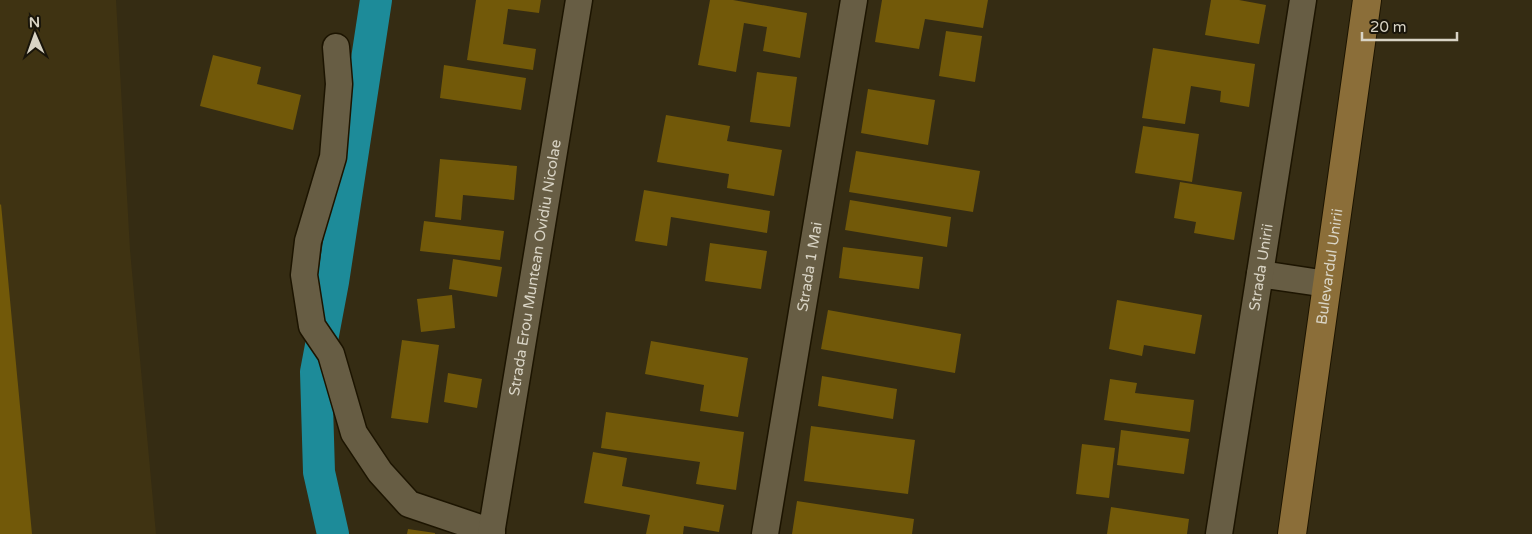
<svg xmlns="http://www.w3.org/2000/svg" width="1532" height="534" viewBox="0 0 1532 534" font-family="'Varela Round',sans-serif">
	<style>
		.built { fill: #3f3312 }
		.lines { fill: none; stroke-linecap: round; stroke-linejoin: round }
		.canal { stroke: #1d8b99; stroke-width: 32 }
		.building { fill: #725909 }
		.minor-casing { stroke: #1c1400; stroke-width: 29 }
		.primary-casing { stroke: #1c1400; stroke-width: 30 }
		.minor { stroke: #675d44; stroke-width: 26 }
		.primary { stroke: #8b6e39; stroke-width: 28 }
		.labels { text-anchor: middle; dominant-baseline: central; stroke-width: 4; stroke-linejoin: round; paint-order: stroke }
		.street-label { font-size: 15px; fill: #d9d4c5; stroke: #19150a }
	</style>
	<rect width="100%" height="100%" fill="#352c13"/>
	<path class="built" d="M0,0h116l14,250 26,284h-156z"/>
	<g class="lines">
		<path class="canal" d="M333,534l-14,-62 -3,-100 17,-90 43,-282"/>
	</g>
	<g class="building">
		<path d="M476,0h65l-2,13 -31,-4 -5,35 33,5 -3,21 -66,-10z"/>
		<path d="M710,0h23l74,13 -7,45 -37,-7 4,-24 -23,-4 -8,49 -38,-7z"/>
		<path d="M882,0h106l-5,28 -58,-9 -6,30 -44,-7z"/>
		<path d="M1211,0h28l27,5 -7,39 -54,-9z"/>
		<path d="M946,31l36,5 -7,46 -36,-6z"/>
		<path d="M1153,48l102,16 -6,43 -29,-5 1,-11 -30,-5 -6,38 -43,-6z"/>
		<path d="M213,55l48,12 -4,17 44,11 -8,35 -93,-24z"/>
		<path d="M444,65l82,13 -5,32 -81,-12z"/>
		<path d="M757,72l40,5 -7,50 -40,-5z"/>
		<path d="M868,89l67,11 -7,45 -67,-12z"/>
		<path d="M666,115l64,11 -3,15 55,9 -8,46 -47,-8 2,-14 -72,-12z"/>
		<path d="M1143,126l56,8 -7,48 -57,-9z"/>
		<path d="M856,151l124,20 -7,41 -124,-20z"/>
		<path d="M440,159l77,7 -3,34 -51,-5 -2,25 -26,-3z"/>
		<path d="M1180,182l62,10 -8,48 -40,-7 2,-11 -22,-4z"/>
		<path d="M644,190l126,21 -3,22 -96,-16 -4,29 -32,-5z"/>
		<path d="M850,200l101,17 -4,30 -102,-17z"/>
		<path d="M1,204l31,330h-32v-329z"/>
		<path d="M424,221l80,10 -4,29 -80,-9z"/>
		<path d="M710,243l57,8 -6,38 -56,-8z"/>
		<path d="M843,247l80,10 -4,32 -80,-11z"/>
		<path d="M453,259l49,8 -5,30 -48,-8z"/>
		<path d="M452,295l3,33 -34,4 -4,-33z"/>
		<path d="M1117,300l85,15 -7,39 -51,-9 -2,11 -33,-7z"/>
		<path d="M828,310l133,24 -6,39 -134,-24z"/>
		<path d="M402,340l37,5 -11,78 -37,-5z"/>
		<path d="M651,341l97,17 -10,59 -38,-6 4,-26 -59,-11z"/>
		<path d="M448,373l34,6 -5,29 -33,-6z"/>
		<path d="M822,376l75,13 -4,30 -75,-13z"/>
		<path d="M1110,379l27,4 -2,10 59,7 -4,32 -86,-12z"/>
		<path d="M606,412l138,20 -8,58 -40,-6 4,-22 -99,-14z"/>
		<path d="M811,426l104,14 -7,54 -104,-13z"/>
		<path d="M1121,430l68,9 -5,35 -67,-9z"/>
		<path d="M1082,444l33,4 -6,50 -33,-4z"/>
		<path d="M593,452l34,6 -5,28 102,19 -5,27 -35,-6 -1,8h-37l4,-19 -66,-12z"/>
		<path d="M797,501l117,18 -2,15h-120z"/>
		<path d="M1111,507l78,12 -2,15h-80z"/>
		<path d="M408,529l27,4v1h-28z"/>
	</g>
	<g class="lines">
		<defs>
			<g id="minor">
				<path d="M336,47l3,37 -6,73 -25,84 -4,34 8,51 19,28 23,79 26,39 29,32 83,28"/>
				<path d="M1260,274l67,10"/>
				<path id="s1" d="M491,534l88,-534"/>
				<path id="s2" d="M765,534l89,-534"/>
				<path id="s3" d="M1219,534l84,-534"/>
			</g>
			<g id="primary">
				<path id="s4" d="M1292,534l75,-534"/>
			</g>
		</defs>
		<use href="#minor" class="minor-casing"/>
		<use href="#primary" class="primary-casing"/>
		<use href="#minor" class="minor"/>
		<use href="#primary" class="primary"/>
	</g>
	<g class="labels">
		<g class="street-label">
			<text stroke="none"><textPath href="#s1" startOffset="270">Strada Erou Muntean Ovidiu Nicolae</textPath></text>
			<text stroke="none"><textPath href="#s2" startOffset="271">Strada 1 Mai</textPath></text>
			<text stroke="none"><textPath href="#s3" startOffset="270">Strada Unirii</textPath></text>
			<text stroke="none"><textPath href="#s4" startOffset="270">Bulevardul Unirii</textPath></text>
		</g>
	</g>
	<g transform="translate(35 35) rotate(358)" stroke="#19150a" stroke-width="4" paint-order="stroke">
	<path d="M0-4L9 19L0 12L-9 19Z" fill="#d9d4c5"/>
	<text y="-8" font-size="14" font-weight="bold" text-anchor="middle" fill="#d9d4c5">N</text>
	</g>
	<path d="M1362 32v8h95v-8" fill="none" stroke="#d9d4c5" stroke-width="2.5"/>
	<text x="1370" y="32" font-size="15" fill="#d9d4c5" stroke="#19150a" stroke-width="4" paint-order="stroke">20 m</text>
</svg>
